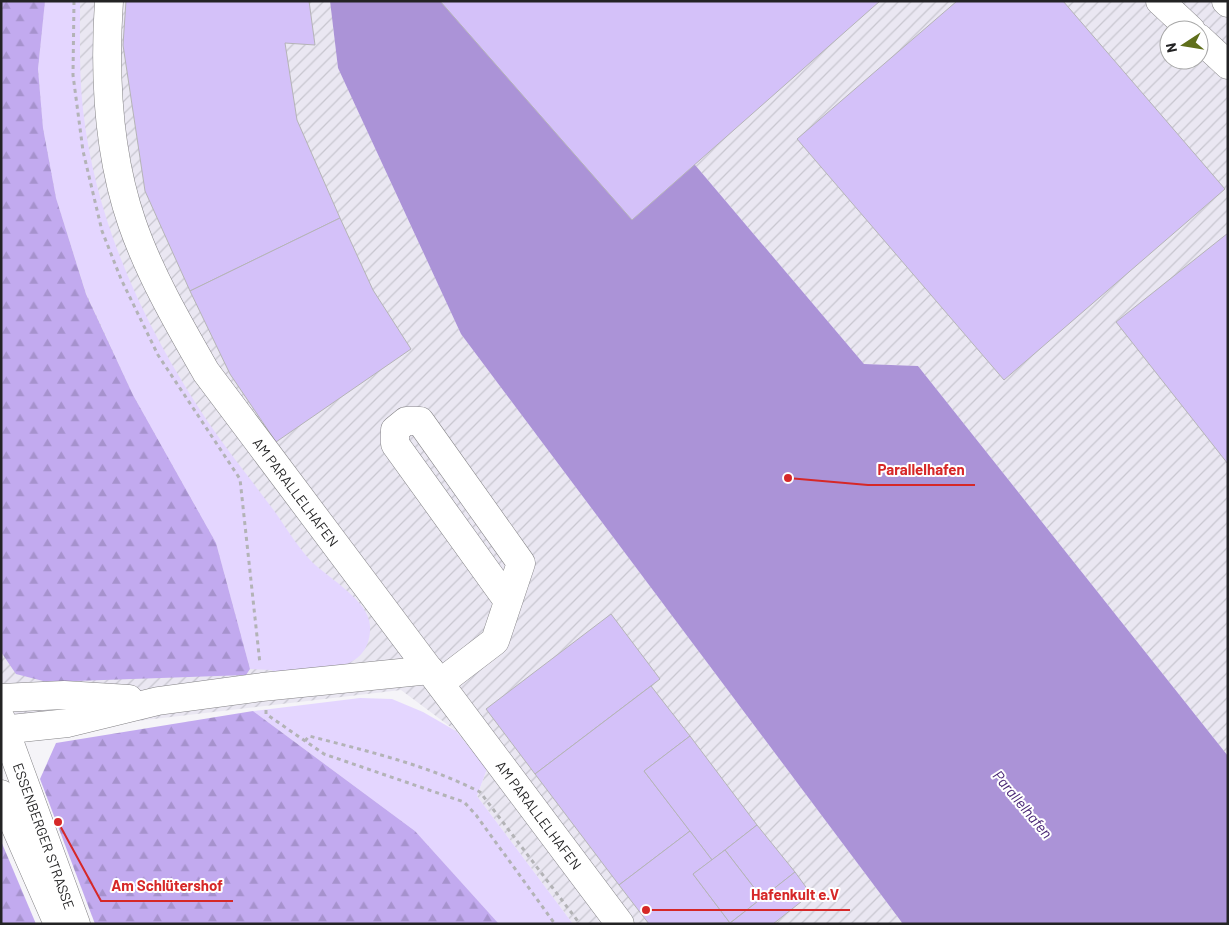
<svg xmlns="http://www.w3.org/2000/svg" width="1229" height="925" viewBox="0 0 1229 925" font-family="Barlow,sans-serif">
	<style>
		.industrial { fill: url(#industrial-furrows); fill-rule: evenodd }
		.grass { fill: #e4d6ff }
		.forest { fill: url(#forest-firs) }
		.water { fill: #ab93d7 }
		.building { fill: #d4c1f9; stroke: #b5b4b7 }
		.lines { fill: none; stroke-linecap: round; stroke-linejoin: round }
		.minor-casing { stroke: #838285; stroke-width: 29 }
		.path { stroke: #b3b3b6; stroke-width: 3; stroke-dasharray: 4 4; stroke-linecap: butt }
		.minor { stroke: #fff; stroke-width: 28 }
		.labels { text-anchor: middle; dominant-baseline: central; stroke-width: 4; stroke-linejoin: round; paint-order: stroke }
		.street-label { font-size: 14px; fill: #232324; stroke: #fff }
		.water-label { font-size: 15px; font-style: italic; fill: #482575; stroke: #fff }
		.leader { fill: none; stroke: #d62828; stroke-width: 2 }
		.callout-dot { fill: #d62828; stroke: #fff; stroke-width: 2 }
		.callout-label { font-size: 15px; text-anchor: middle; font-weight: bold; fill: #d62828; stroke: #fff; stroke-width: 4; stroke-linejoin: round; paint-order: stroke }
	</style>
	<defs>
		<pattern id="industrial-furrows" width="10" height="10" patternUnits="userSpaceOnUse" patternTransform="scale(1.25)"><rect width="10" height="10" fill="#eae7f2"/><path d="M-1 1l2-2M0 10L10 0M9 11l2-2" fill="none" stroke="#c8c6cf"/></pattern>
		<pattern id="forest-firs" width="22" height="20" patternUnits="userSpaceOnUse" patternTransform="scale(1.25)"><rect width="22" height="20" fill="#c2aaef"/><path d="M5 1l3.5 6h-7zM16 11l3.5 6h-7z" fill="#a692cd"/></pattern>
	</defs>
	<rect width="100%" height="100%" fill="#f5f4f8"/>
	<g class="industrial">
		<path d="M1,1h329l8,67 123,266 442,590h-330l-96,-128 10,-27 -31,-38 -55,-41 -400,47z"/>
		<path d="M556,1h672v755l-310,-390 -54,-2zM1169,30h30v30h-30z"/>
	</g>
	<g class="grass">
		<path d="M45,1h35c0,37 -1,73 3,109 13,114 62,218 125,312 21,31 45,60 67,90 12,17 24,37 38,51 17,16 56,38 57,63 2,51 -61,45 -96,47l-2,-3 -22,-1 -34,-126 -83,-148 -47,-102 -30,-95 -13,-70 -5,-59z"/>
		<path d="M360,698l32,1 31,13 33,19 31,38 -10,27 96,128h-74l-84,-93 -162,-120z"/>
	</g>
	<g class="forest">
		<path d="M1,1h44l-7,68 5,59 13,70 30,96 47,101 83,148 34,126 -4,6 -199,7 -31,-8 -15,-22z"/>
		<path d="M253,711l162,120 84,93h-404l-55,-145 16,-36z"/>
		<path d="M1,841l35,83h-35z"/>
	</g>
	<path class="water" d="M330,1h226l308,363 54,2 310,390v168h-325l-442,-590 -123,-266z"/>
	<g class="building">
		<path d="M126,1h183l6,44 -30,-2 12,77 43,98 -150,73 -45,-100 -22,-146z"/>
		<path d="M440,1h440l-248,219z"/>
		<path d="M957,1h106l162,188 -221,191 -207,-241z"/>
		<path d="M340,218l33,72 38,59 -135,93 -46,-68 -40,-83z"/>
		<path d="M1228,233v231l-112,-142z"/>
		<path d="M611,614l49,65 -125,95 -49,-65z"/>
		<path d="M651,686l39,50 -46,35 46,60 -71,54 -84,-111z"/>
		<path d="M690,736l67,89 -45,35 -68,-89z"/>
		<path d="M757,825l38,47 -33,26 -37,-48z"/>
		<path d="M690,831l22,29 -19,14 37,49 -81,1 -30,-39z"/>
		<path d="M725,850l37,48 -32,25 -37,-49z"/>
		<path d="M795,872l16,22 -38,30h-44z"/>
	</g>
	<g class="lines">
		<defs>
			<g id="minor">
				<path d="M109,1c-5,74 -1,152 23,222 18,52 47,102 74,149l414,552"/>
				<path d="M1160,1l31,29"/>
				<path d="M1226,1l2,2"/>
				<path d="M1199,38l29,27"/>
				<path d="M440,683l55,-42 26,-78 -101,-142h-14l-11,9v14l113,157"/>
				<path d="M1,698l63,-3 65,4"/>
				<path d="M1,719l75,205"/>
				<path d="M1,730l67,-7 90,-22 104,-14 168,-17"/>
				<path d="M1,794l57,130"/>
			</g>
		</defs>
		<use href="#minor" class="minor-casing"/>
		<g class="path">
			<path d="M74,1l-1,74 10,76 19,80 19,48 37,76 82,124 20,185"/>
			<path d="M266,710v4l58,40 140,48 12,13 79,109"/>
			<path d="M305,741l4,-5c58,15 118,29 171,56l100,132"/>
		</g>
		<use href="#minor" class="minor"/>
	</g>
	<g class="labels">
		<g class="street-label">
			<text transform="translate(296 492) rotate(53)">AM PARALLELHAFEN</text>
			<text transform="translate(539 815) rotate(53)">AM PARALLELHAFEN</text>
			<text transform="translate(44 836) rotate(70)">ESSENBERGER STRASSE</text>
		</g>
		<g class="water-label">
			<text transform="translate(1023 804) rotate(50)">Parallelhafen</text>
		</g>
	</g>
	<path class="leader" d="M788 478L868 485H975M58 822L101 901H233M646 910L741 910H850"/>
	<g class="callout-dot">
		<circle cx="788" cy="478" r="5"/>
		<circle cx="58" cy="822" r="5"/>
		<circle cx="646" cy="910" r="5"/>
	</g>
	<g class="callout-label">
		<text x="921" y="475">Parallelhafen</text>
		<text x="167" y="891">Am Schlütershof</text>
		<text x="795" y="900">Hafenkult e.V</text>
	</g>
	<rect width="1229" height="925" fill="none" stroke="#232324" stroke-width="5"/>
	<g transform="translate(1184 45) rotate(258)"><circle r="24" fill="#ffffff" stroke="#a7a7a7"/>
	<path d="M0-4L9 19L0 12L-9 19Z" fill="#5f6f1b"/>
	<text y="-8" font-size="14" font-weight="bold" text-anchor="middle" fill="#232324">N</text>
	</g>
</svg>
